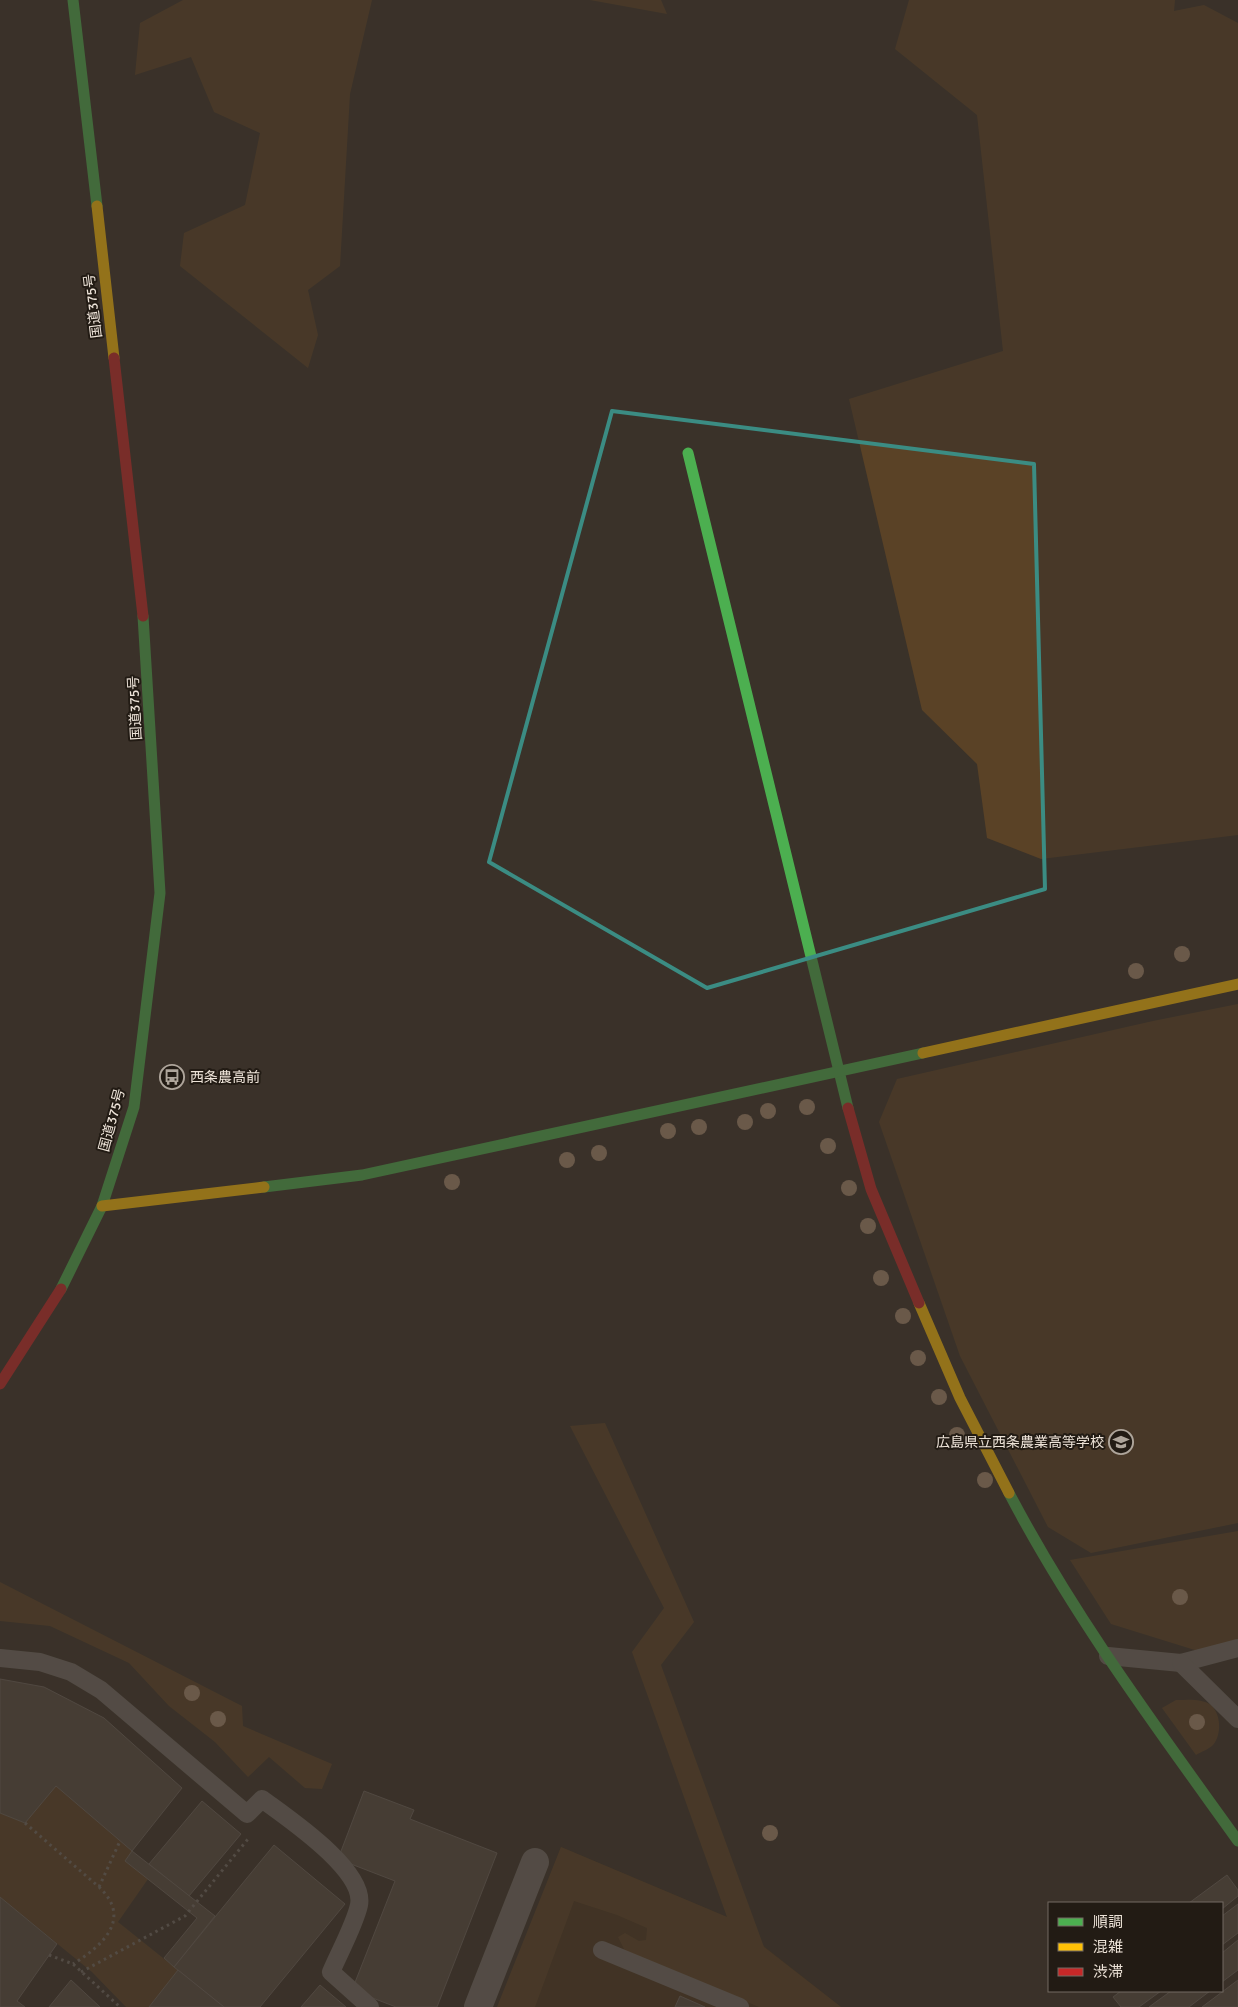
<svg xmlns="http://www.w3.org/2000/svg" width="1238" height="2007" viewBox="0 0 1238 2007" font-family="Signika,'Noto Sans JP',sans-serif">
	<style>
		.built { fill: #493621 }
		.green { fill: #5a4226 }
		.building { fill: #564c42; stroke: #6b645c }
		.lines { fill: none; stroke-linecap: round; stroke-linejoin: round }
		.path { stroke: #706a64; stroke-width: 3; stroke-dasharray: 2.5 4; stroke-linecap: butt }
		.lane { stroke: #716c66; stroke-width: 18 }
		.street { stroke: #716c66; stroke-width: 28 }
		.fast { stroke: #4caf50; stroke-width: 11 }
		.slow { stroke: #ffc107; stroke-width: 11 }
		.jam { stroke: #c62828; stroke-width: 11 }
		.tree { fill: #a4896f }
		.marked { fill: none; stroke: #3b8c83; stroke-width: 4; stroke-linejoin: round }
		.labels { text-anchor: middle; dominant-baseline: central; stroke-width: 4; stroke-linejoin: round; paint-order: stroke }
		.street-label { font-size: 14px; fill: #ede3d8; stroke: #221b14 }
		.poi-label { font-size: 14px; fill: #ede3d8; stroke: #221b14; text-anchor: start }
	</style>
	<rect width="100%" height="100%" fill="#3a3229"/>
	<path class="built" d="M561,1847l166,70 114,90h-341z"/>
	<g class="green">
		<path d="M183,0h189l-22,94 -10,172 -32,24 10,45 -10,33 -128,-102 4,-33 61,-28 15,-72 -46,-21 -23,-55 -56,18 5,-52z"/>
		<path d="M590,0h71l6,14z"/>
		<path d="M909,0h266l-1,11 30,-6 34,18v812l-197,24 -54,-21 -10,-74 -55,-54 -73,-311 154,-48 -26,-236 -82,-66z"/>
		<path d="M1238,1004v519l-147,30 -43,-26 -88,-171 -81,-234 18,-43 256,-58z"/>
		<path d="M605,1423l89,199 -33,43 103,282 77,60h-82l-134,-56 -7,-14 7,-4 14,8 7,-1 1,-12 -30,-13 -43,-14 -39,106h-38l64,-160 166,70 -95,-265 32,-44 -94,-182z"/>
		<path d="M1238,1531v109l-40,11 -87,-27 -41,-64z"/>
		<path d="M0,1582l242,124 1,20 89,38 -10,25 -17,-1 -36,-31 -21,20 -33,-35 -46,-36 -40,-43 -79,-37 -50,-5z"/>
		<path d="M1176,1700c11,0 25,-2 35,5 10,9 11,30 2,40 -4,4 -12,7 -17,10l-34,-47z"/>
		<path d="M56,1786l76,65 16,28 -30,43 60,48 -29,37h-23l-34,-35 -92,-75v-84l25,10z"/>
	</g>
	<g class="building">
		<path d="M0,1679l44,8 60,31 78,70 -50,63 -76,-65 -31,37 -25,-10z"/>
		<path d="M364,1791l50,19 -4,9 87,34 -60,154h-41l-44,-17 43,-109 -57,-22z"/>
		<path d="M202,1801l39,33 -52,62 -40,-32z"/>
		<path d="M274,1845l71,59 -85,103h-36l-50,-40z"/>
		<path d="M132,1851l83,65 -41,51 -10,-9 33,-40 -72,-57z"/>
		<path d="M1227,1875l11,15v6l-16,13v-6h-33z"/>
		<path d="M0,1897l57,47 -40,57 8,6h-25z"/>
		<path d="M1238,1904v29l-16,12v-29z"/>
		<path d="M1238,1940v30l-16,12v-29z"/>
		<path d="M178,1970l46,37h-75z"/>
		<path d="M71,1980l29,27h-51z"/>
		<path d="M1238,1980v27h-36z"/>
		<path d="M320,1985l26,22h-45z"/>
		<path d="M1121,1991h40l-22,16h-18l-8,-10z"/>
		<path d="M1171,1991h39l-21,16h-40z"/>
		<path d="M680,1996l25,11h-30z"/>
	</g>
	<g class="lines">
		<g class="path">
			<path d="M25,1823l74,64c34,32 3,59 -26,77"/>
			<path d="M99,1887l21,-46"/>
			<path d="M49,1955l24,9 47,43"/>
			<path d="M81,1972l104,-56 63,-77"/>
		</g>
		<g class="lane">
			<path d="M1108,1656l73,7 57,-15"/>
			<path d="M0,1658l40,4 31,10 30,18 146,124 15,-15c24,18 104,71 97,106 -4,19 -20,48 -28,67l39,35"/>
			<path d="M1181,1663l57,56"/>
			<path d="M602,1950l138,57"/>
		</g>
		<path class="street" d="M478,2007l57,-145"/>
		<g class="fast">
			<path d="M73,0l24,206"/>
			<path d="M688,453l160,655"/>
			<path d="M264,1187l98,-12 561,-122"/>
			<path d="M61,1289l41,-83 32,-99 26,-214 -17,-277"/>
			<path d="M1009,1493c65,124 148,235 229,348"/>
		</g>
		<g class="slow">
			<path d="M97,206l17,152"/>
			<path d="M923,1053l315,-69"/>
			<path d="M102,1206l162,-19"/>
			<path d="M919,1303l41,95 49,95"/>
		</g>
		<g class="jam">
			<path d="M114,358l29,258"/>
			<path d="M848,1108l23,81 48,114"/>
			<path d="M0,1384l61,-95"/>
		</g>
	</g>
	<g class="tree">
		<circle cx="1182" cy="954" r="8"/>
		<circle cx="1136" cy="971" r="8"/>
		<circle cx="807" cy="1107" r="8"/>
		<circle cx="768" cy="1111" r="8"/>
		<circle cx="745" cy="1122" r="8"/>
		<circle cx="699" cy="1127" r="8"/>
		<circle cx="668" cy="1131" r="8"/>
		<circle cx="828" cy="1146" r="8"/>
		<circle cx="599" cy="1153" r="8"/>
		<circle cx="567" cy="1160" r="8"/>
		<circle cx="452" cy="1182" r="8"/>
		<circle cx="849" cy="1188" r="8"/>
		<circle cx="868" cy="1226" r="8"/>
		<circle cx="881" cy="1278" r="8"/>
		<circle cx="903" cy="1316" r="8"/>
		<circle cx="918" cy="1358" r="8"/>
		<circle cx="939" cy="1397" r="8"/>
		<circle cx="957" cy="1435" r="8"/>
		<circle cx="985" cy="1480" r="8"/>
		<circle cx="1180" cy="1597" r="8"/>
		<circle cx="192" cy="1693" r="8"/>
		<circle cx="218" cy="1719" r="8"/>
		<circle cx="1197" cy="1722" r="8"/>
		<circle cx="770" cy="1833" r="8"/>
	</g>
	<path d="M0 0H1238V2007H0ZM612,411l422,53 11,425 -338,99 -218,-126z" fill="#3a3229" fill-opacity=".55" fill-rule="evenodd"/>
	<path class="marked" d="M612,411l422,53 11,425 -338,99 -218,-126z"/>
	<defs>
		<symbol id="bus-ring" viewBox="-11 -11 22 22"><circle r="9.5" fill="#221b14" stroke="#aea59b" stroke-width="1.5"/><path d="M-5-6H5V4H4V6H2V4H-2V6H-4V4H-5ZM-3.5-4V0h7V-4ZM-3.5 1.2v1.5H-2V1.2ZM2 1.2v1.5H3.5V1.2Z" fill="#aea59b"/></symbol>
		<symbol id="school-ring" viewBox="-11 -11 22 22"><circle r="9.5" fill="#221b14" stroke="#aea59b" stroke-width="1.5"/><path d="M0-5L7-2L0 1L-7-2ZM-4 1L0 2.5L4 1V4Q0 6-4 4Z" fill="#aea59b"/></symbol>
	</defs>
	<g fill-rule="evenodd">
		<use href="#bus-ring" x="158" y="1063" width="28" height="28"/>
		<use href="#school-ring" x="1107" y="1428" width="28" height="28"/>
	</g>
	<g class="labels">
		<g class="street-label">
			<text transform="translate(93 306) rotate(-97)">国道375号</text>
			<text transform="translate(135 708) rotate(-93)">国道375号</text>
			<text transform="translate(112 1120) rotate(-75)">国道375号</text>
		</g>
		<g class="poi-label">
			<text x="190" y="1077">西条農高前</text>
			<text x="1104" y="1442" text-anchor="end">広島県立西条農業高等学校</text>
		</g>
	</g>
	<rect x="1048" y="1902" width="175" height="90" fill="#221b14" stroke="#736b62"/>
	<rect x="1058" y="1918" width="25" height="8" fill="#4caf50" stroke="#736b62"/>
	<text x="1093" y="1927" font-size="15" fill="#ede3d8">順調</text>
	<rect x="1058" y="1943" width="25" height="8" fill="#ffc107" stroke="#736b62"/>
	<text x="1093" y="1952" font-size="15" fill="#ede3d8">混雑</text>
	<rect x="1058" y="1968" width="25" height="8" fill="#c62828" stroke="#736b62"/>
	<text x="1093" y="1977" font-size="15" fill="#ede3d8">渋滞</text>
</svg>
